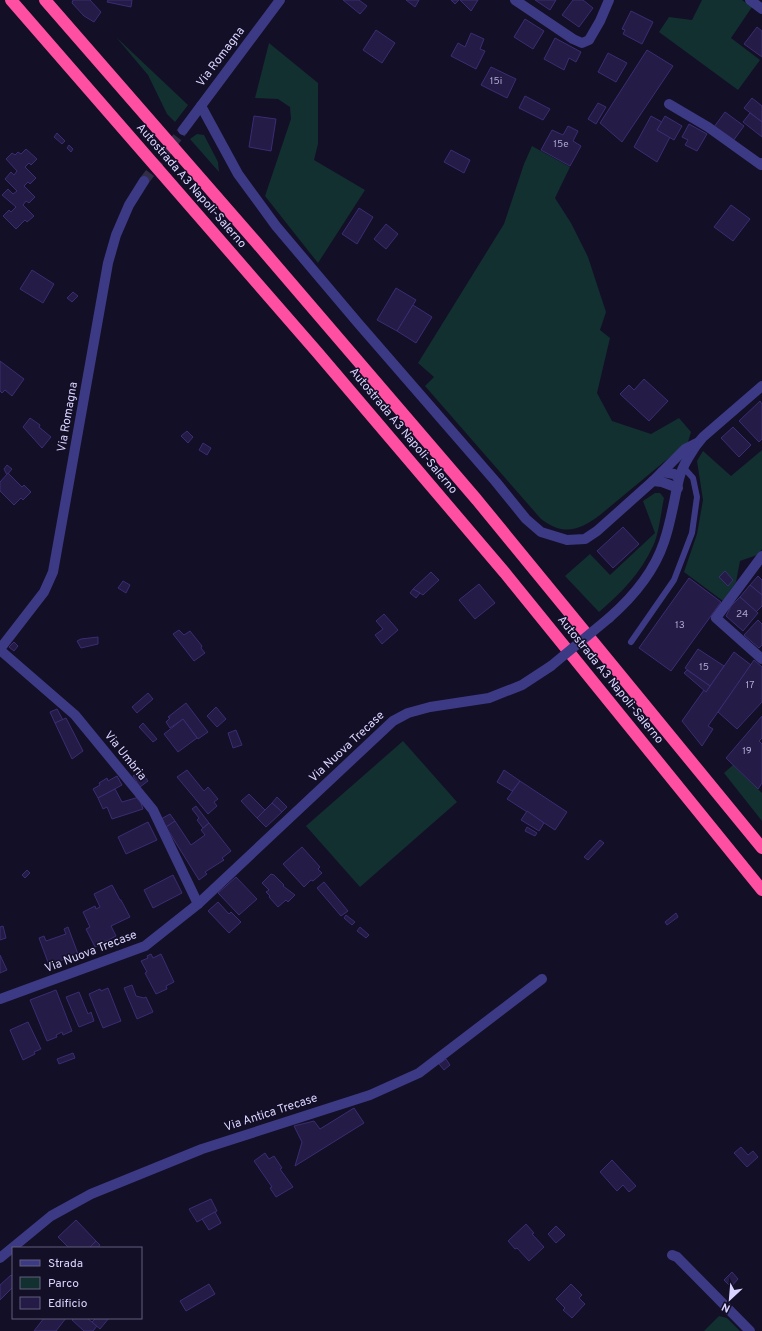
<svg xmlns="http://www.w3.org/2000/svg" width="762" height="1331" viewBox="0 0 762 1331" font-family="Overpass,sans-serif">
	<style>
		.green { fill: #12302f }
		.building { fill: #241b47; stroke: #3b2d73 }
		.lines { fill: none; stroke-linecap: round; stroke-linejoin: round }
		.minor-tunnel { stroke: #312d47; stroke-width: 10; stroke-dasharray: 10 5; stroke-linecap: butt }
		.service { stroke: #3d3a85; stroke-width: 6 }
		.minor { stroke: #3d3a85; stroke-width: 10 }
		.tertiary { stroke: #3d3a85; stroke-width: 10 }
		.motorway { stroke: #ff4fa3; stroke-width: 12 }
		.tertiary-bridge { stroke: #3d3a85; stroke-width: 10 }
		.labels { text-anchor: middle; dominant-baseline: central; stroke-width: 3; stroke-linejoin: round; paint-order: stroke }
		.number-label { font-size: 10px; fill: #aca6d1 }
		.street-label { font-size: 12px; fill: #d9d4ff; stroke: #130f26 }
	</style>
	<rect width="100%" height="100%" fill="#130f26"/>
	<g class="green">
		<path d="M702,0h40l10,7 -21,31 29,22 -22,30 -79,-58 10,-15 23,3z"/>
		<path d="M116,37l72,68 -13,17 -8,-8 -19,-39z"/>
		<path d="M269,43l49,40v61l-4,16 51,30 -47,73 -53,-67 26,-77 -1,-12 -12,-8 -23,-1z"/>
		<path d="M197,134l7,1 14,27 1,10 -29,-33z"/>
		<path d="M532,146l38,21 -15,31 16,25 17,34 18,55 -6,18 10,8 -13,55 15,28 39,13 28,-16 12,14 -3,10 -88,73c-21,16 -37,21 -59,4l-116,-133 9,-9 -16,-14 86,-139 20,-60z"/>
		<path d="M762,450v99l-5,6 -17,6 -4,21 -13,19 -39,-29 13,-38 6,-34 -6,-39 6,-10 28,25z"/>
		<path d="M655,493h5l4,5c-3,14 -5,36 -11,48 -12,27 -32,47 -54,66l-34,-36 25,-22 20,21 45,-42 -12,-32z"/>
		<path d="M403,741l54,61 -97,85 -54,-61z"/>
		<path d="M733,765l29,28v28l-38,-48z"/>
		<path d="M719,1316l8,2 13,13h-36z"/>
	</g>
	<g class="building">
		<path d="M73,0h17l11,12 -7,10 -10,-6 -12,-13z"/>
		<path d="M108,0h24l-1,7 -24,-5z"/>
		<path d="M343,0h16l8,6 -7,8z"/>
		<path d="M406,0h13l-4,7z"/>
		<path d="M451,0h8l-4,4z"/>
		<path d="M460,0h18l-7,11z"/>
		<path d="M535,0h21l-6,10z"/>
		<path d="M573,0h10l10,8 -14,19 -17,-12z"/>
		<path d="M631,11l22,11 -11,22 -19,-10 2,-4 -3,-1z"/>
		<path d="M525,19l19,12 -11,18 -19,-12z"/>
		<path d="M757,27l5,4v26l-18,-13z"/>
		<path d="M376,30l19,13 -13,20 -19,-13z"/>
		<path d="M471,33l13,6 -4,10 5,2 -9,18 -25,-13 7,-13 7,4z"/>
		<path d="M555,38l26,14 -5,10 -7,-4 -5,12 -20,-11z"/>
		<path d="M647,50l26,16 -51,76 -22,-19z"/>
		<path d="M608,53l19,10 -11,19 -18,-10z"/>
		<path d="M491,67l25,12 -9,19 -26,-13z"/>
		<path d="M525,96l25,13 -7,11 -24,-12z"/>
		<path d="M752,98l10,8v16l-18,-14z"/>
		<path d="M598,103l8,4 -10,17 -8,-5z"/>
		<path d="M725,112l19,14 -11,15 -19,-14z"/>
		<path d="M750,113l12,9v15l-19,-15z"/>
		<path d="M254,116l22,3 -5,32 -22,-4z"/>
		<path d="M651,116l11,6 -5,8 13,7 -13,25 -23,-15z"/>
		<path d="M665,116l17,10 -8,14 -17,-10z"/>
		<path d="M689,124l18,10 -10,17 -12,-6 3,-5 -6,-3z"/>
		<path d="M568,126l10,5 -5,10 8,5 -11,20 -29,-16 11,-20 11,5z"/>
		<path d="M57,133l8,8 -3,3 -8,-7z"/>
		<path d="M69,145l4,4 -2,3 -4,-4z"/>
		<path d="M26,149l11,10 -6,6 -2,-2 -4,4 11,11 -6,6 -2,-2 -4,4 11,11 -6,6 -3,-2 -3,4 11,11 -7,6 -2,-2 -9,9 -13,-13 6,-6 2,2 5,-5 -14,-12 6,-6 5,5 4,-3 -12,-12 6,-7 3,3 3,-4 -11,-12 6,-6 3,2 3,-3 3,2z"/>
		<path d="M451,150l19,10 -6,13 -20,-11z"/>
		<path d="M731,205l19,14 -17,22 -19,-14z"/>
		<path d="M359,208l14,9 -16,27 -15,-10z"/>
		<path d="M386,224l12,10 -12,15 -12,-10z"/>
		<path d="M32,270l22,14 -11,19 -23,-14z"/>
		<path d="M396,288l20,12 -19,31 -20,-11z"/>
		<path d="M73,292l5,4 -6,6 -5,-4z"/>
		<path d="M413,305l19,12 -16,26 -19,-12z"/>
		<path d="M0,361l24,18 -12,17 -7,-6 -3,3 -2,-2z"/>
		<path d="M644,379l24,22 -19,20 -29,-27 9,-9 5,5z"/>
		<path d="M760,401l2,3v35l-3,3 -20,-21z"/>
		<path d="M30,418l10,7 -1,2 12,10 -9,11 -19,-21z"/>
		<path d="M733,427l18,18 -12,12 -18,-19z"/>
		<path d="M187,431l6,6 -5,6 -7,-7z"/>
		<path d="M203,443l8,5 -4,7 -8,-5z"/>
		<path d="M7,465l5,4 -5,6 -3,-6z"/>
		<path d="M8,473l14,14 2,-2 7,7 -8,8 -2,-2 -7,7 -14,-14v-9z"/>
		<path d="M623,527l16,17 -26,24 -16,-17z"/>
		<path d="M725,571l8,9 -5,6 -9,-9z"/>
		<path d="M431,572l8,8 -16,15 -10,-6z"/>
		<path d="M758,576l4,4v15l-12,-10z"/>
		<path d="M689,578l32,24 -50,69 -32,-23z"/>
		<path d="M123,581l7,4 -4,8 -8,-5z"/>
		<path d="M479,584l16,19 -20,16 -16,-19z"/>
		<path d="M750,585l12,10v11l-6,6 -16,-15z"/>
		<path d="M413,589l7,4 -4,5 -6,-5z"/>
		<path d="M740,597l18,16 -15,18 -17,-15 5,-10z"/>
		<path d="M384,614l14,16 -16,14 -7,-9 8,-6 -7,-8z"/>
		<path d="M758,620l4,4v21l-3,3 -15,-13z"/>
		<path d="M179,630l5,5 6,-4 12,15 -1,2 4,5 -11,8 -21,-27z"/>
		<path d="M98,637v7l-17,4 -4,-7 4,-2z"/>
		<path d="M14,642l4,4 -4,5 -5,-4z"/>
		<path d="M698,649l26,17 -14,20 -25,-18z"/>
		<path d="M734,652l17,13 -43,61 5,3 -11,17 -20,-25 22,-31 2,2z"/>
		<path d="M754,660l8,7v35l-25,27 -19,-17z"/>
		<path d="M687,670l23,16 -4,6 -22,-19z"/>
		<path d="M148,693l5,6 -16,14 -5,-6z"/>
		<path d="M186,703l22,29 -10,7 -15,-20 -13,9 -4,-6 4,-4 -2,-1z"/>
		<path d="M216,707l10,12 -9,8 -10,-11z"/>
		<path d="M57,709l6,11 -8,3 -5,-11z"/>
		<path d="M762,716v22l-3,3 3,3v39l-4,6 -32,-31z"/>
		<path d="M66,718l17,33 -11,8 -17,-36z"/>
		<path d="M183,719l14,19 -19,14 -14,-18z"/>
		<path d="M143,723l14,16 -4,3 -14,-15z"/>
		<path d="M236,730l6,15 -9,3 -5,-15z"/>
		<path d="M187,770l17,21 4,-4 10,12 -4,3 3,4 -9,8 -31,-37z"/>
		<path d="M504,770l16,11 -8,10 -15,-9z"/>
		<path d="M141,771l7,10 -8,6 -7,-11z"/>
		<path d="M117,776l5,9 -24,13 -5,-9 7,-4 -1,-2 8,-5 1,3z"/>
		<path d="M520,781l47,31 -12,18 -48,-31z"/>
		<path d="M115,789l7,13 17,-5 4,12 -31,10 -5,-12 -4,2 -5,-11z"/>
		<path d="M249,794l16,16 -8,8 -16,-17z"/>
		<path d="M277,797l10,10 -5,5 -10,-9z"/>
		<path d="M272,803l10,9 -16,15 -9,-9z"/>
		<path d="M196,806l13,17 -6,5 -6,-8 2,-2 -7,-9z"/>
		<path d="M527,811l17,12 -5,8 -18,-11z"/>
		<path d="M170,814l5,7 -9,6 -5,-8z"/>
		<path d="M175,821l16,24 14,-10 -4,-5 8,-7 22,28 -9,7 2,2 -19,12 2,2 -8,6 -33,-53z"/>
		<path d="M148,822l9,18 -31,14 -8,-17z"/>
		<path d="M527,827l10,6 -2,3 -10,-5z"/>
		<path d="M600,840l4,3 -16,17 -4,-3z"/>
		<path d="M302,847l18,20 -2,2 4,4 -9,8 -2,-1 -7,7 -21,-23z"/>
		<path d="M27,870l3,3 -5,5 -3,-3z"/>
		<path d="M271,874l3,1 10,10 -1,1 12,9 -7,7 -2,-2 -8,7 -9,-10 1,-1 -4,-4 3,-2 -7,-7z"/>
		<path d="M173,875l9,18 -29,15 -9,-18z"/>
		<path d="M236,877l21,22 -18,16 -21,-22z"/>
		<path d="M324,882l24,29 -7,5 -24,-28z"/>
		<path d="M112,885l8,15h1l9,17 -19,9 5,10 -21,11 -9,-18 4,-2 -7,-15 12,-6 1,3 4,-2 -6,-13z"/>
		<path d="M218,902l11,12 2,-2 10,10 -12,11 -21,-22z"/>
		<path d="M676,913l2,4 -11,8 -2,-3z"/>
		<path d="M346,915l9,7 -3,3 -8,-7z"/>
		<path d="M3,926l3,12 -6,2v-13z"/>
		<path d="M68,927l10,27 -29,11 -10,-27 5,-2 2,5 20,-7 -2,-5z"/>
		<path d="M360,927l9,8 -3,3 -9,-7z"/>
		<path d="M151,954l2,4 8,-4 13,28 -8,4 1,3 -11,5 -11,-21 2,-1 -6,-11 7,-3 -1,-2z"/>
		<path d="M0,955l7,15 -7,3z"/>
		<path d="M132,985l4,11 8,2 2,-1 7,15 -16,7 -13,-31z"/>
		<path d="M108,988l13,33 -18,7 -14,-34 11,-5 1,2z"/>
		<path d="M56,990l16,41 -9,4 -1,-3 -6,3 1,2 -10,4 -17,-41z"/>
		<path d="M79,992l9,22 3,-2 3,9 -15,6 -13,-30z"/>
		<path d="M28,1022l13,27 -7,3 1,2 -12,6 -13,-30z"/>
		<path d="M73,1053l2,5 -16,6 -2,-5z"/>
		<path d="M446,1059l4,6 -6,5 -5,-6z"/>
		<path d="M354,1108l10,15 -69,43 7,-24 -8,-16 20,-5 6,8z"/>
		<path d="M741,1147l7,8 5,-4 5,6 -11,10 -13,-14z"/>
		<path d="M265,1153l4,6 5,-3 8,12 -2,1 13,18 -17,10 -6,-9 2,-1 -18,-26z"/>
		<path d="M612,1160l24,26 -7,6 -6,-7 -6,6 -17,-19z"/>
		<path d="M211,1199l6,12 -20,11 -8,-13z"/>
		<path d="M215,1212l6,11 -12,7 -7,-11z"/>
		<path d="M76,1220l20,21 -7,7h-20l-11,-11z"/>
		<path d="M526,1224l8,9 -2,1 12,13 -15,14 -12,-13 -2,1 -7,-8z"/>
		<path d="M556,1226l9,9 -9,8 -8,-9z"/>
		<path d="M96,1241l4,4 -2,3h-9z"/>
		<path d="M732,1272l6,7 -7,8 -7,-7z"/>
		<path d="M11,1275l2,2v10l-13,13v-15z"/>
		<path d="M209,1284l6,10 -29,17 -6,-10z"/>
		<path d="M571,1284l11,11 -3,3 6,6 -13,14 -9,-8 2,-2 -9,-9z"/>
		<path d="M44,1318h22l-10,13h-22z"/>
		<path d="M74,1318h13l10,8 -4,5h-9l-12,-11z"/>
		<path d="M96,1318h13l-9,11 -8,-7z"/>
	</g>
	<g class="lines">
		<path class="minor-tunnel" d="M144,181l39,-51"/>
		<path class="service" d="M631,642l43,-62 18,-47 5,-36 -4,-19 -9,-10"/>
		<g class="minor">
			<path d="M515,0l58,39 9,4 7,-3 11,-19 9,-21"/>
			<path d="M750,0l12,9"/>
			<path d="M669,104l39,23 53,38 1,-2"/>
			<path d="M201,106l37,68 38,52 82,97 138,159 30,37 15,13 26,8 18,-1 12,-8 56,-50 32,-32 12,-6"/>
			<path d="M183,130l97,-130"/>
			<path d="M662,472l12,2 5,4"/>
			<path d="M653,481l9,1 16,6"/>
			<path d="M762,556l-46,62 46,41"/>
			<path d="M0,649l44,-57 9,-20 55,-309 8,-28 13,-30 15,-24"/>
			<path d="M0,650l75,65 78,95 45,94"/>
			<path d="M672,1255l5,2 73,74"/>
			<path d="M0,1258l51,-42 40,-22 111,-45 168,-54 49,-22 123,-94"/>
		</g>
		<g class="tertiary">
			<path d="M609,618c24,-21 45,-46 55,-76 7,-20 10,-42 15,-63 3,-13 15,-32 24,-42l59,-51"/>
			<path d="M0,999l145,-53 53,-42 195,-183 15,-8 22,-6 59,-9 33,-13 29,-19"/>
		</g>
		<g class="motorway">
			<path d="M11,0l306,352 188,221 257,317"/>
			<path d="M45,0l210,241 222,259 285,348"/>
		</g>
		<path class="tertiary-bridge" d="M551,666l58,-48"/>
	</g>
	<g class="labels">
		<g class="number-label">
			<text x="496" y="81">15i</text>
			<text x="561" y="144">15e</text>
			<text x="742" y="614">24</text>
			<text x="680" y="625">13</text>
			<text x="704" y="667">15</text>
			<text x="750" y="685">17</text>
			<text x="747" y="751">19</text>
		</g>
		<g class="street-label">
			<text transform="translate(221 57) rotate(-53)">Via Romagna</text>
			<text transform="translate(191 186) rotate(49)">Autostrada A3 Napoli-Salerno</text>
			<text transform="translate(68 417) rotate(-80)">Via Romagna</text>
			<text transform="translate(403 431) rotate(50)">Autostrada A3 Napoli-Salerno</text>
			<text transform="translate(610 680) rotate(51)">Autostrada A3 Napoli-Salerno</text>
			<text transform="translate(347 747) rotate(-43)">Via Nuova Trecase</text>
			<text transform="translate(125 756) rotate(51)">Via Umbria</text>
			<text transform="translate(91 952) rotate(-21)">Via Nuova Trecase</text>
			<text transform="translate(271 1113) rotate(-18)">Via Antica Trecase</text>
		</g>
	</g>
	<rect x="12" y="1247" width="130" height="72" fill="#130f26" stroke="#625e7d"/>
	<rect x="20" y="1260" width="20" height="6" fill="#3d3a85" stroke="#625e7d"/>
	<text x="48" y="1267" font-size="12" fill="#d9d4ff">Strada</text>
	<rect x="20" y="1277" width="20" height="12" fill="#12302f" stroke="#625e7d"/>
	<text x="48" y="1287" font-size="12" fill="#d9d4ff">Parco</text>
	<rect x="20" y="1297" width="20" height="12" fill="#241b47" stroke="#625e7d"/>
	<text x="48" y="1307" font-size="12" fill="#d9d4ff">Edificio</text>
	<g transform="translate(730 1299) rotate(206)" stroke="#130f26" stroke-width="3" paint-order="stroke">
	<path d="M0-3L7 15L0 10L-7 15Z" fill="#d9d4ff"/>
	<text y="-6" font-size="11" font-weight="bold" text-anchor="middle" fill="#d9d4ff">N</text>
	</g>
</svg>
